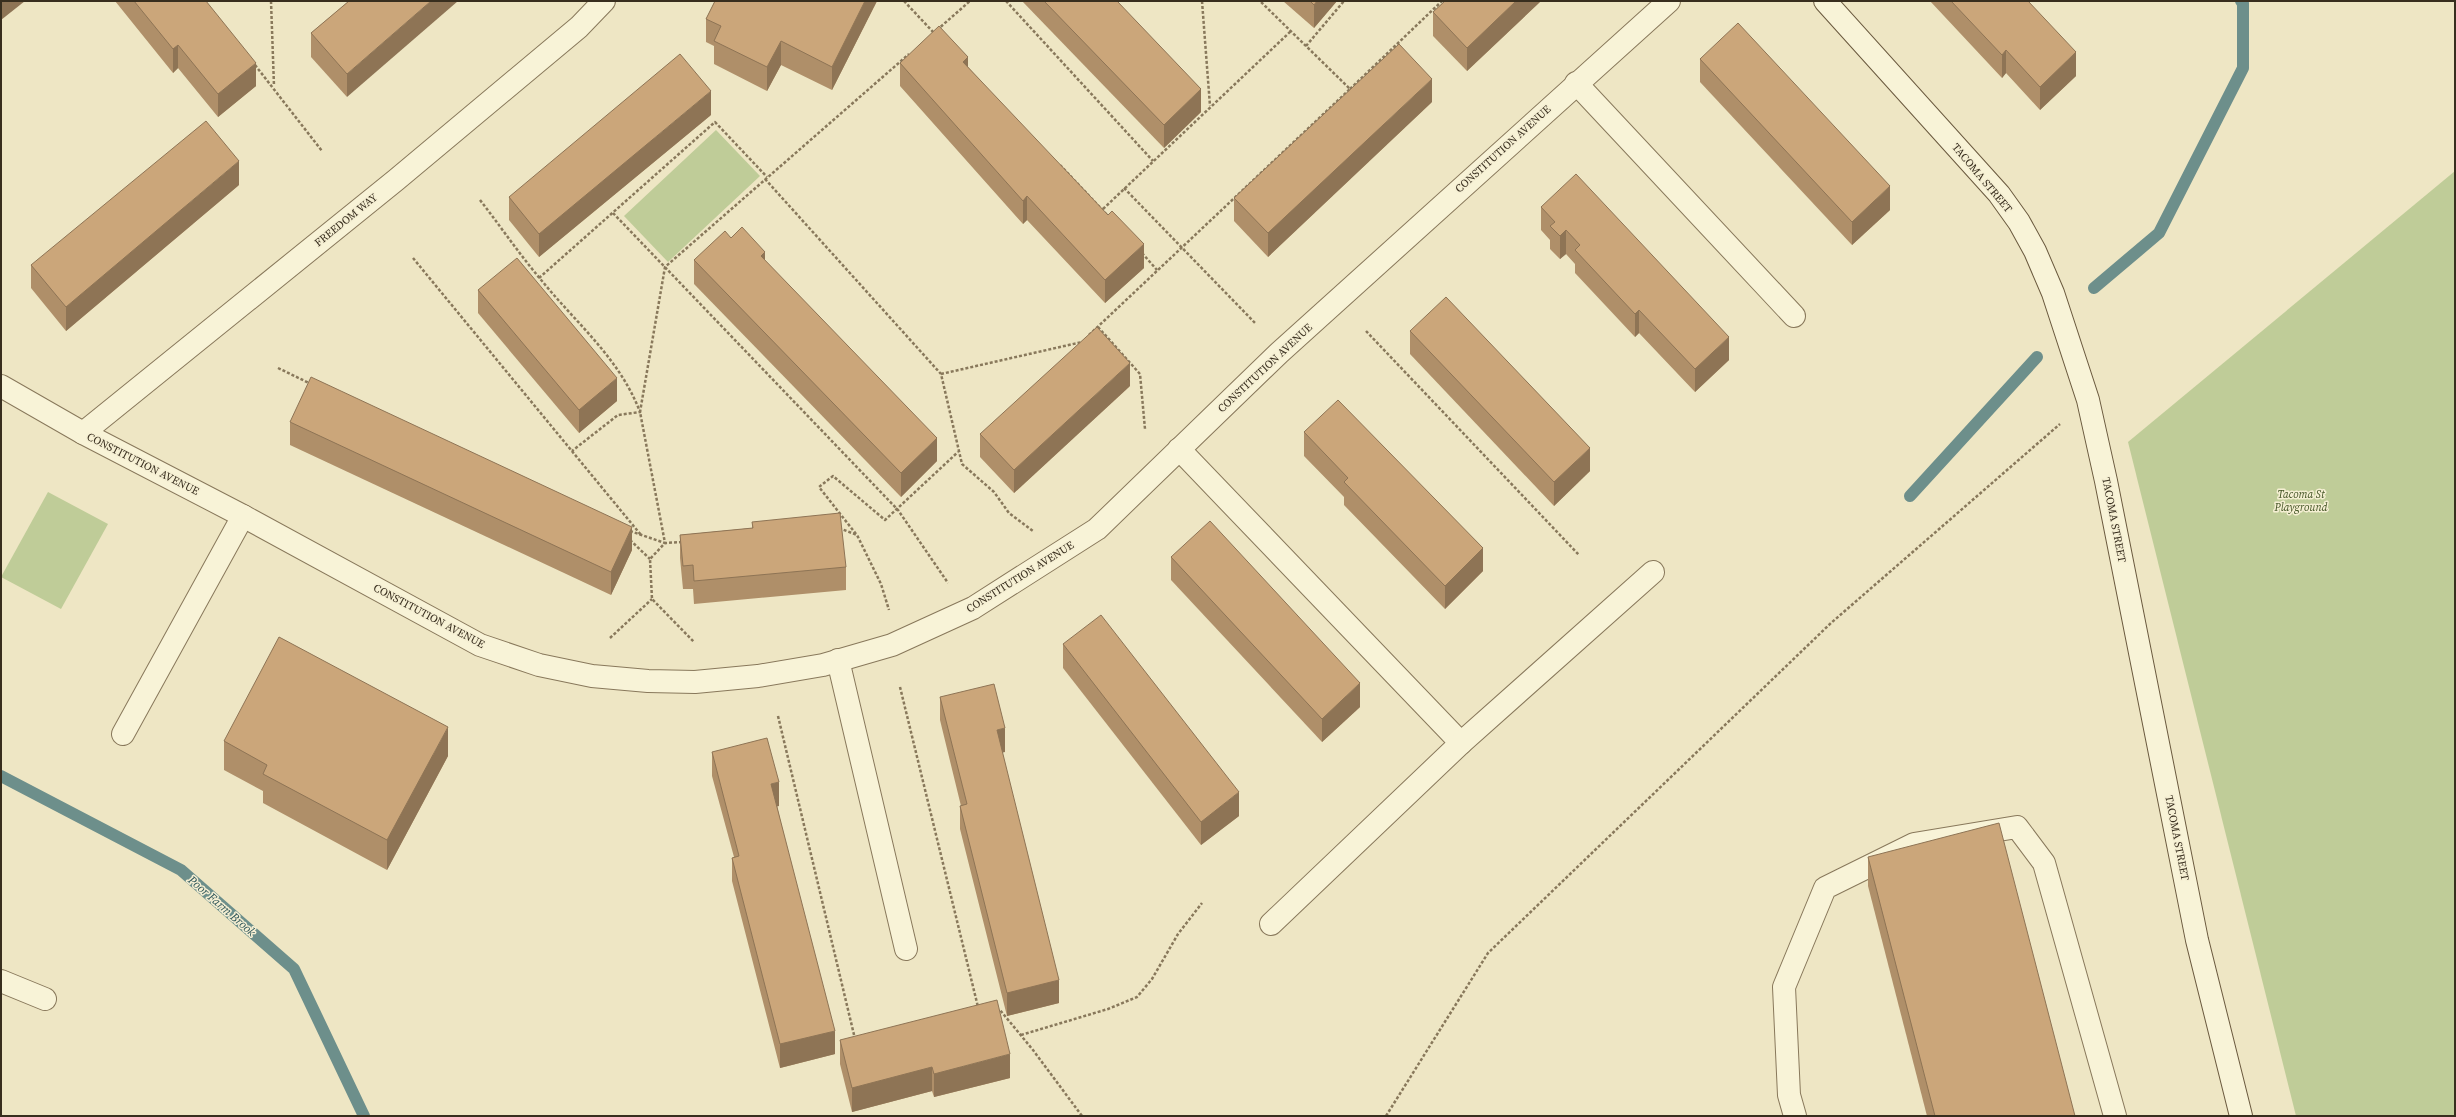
<svg xmlns="http://www.w3.org/2000/svg" width="2456" height="1117" viewBox="0 0 2456 1117" font-family="'Source Serif 4',serif">
	<style>
		.green { fill: #bfcc98 }
		.lines { fill: none; stroke-linecap: round; stroke-linejoin: round }
		.stream { stroke: #6d8f8b; stroke-width: 12 }
		.lane-casing { stroke: #88785b; stroke-width: 24 }
		.street-casing { stroke: #88785b; stroke-width: 24 }
		.secondary-casing { stroke: #6a593e; stroke-width: 24 }
		.path { stroke: #88785b; stroke-width: 2.5; stroke-dasharray: 3 2; stroke-linecap: butt }
		.lane { stroke: #f8f3d7; stroke-width: 22 }
		.street { stroke: #f8f3d7; stroke-width: 22 }
		.secondary { stroke: #f8f3d7; stroke-width: 22 }
		.wall { fill: #af8f69 }
		.shaded-wall { fill: #8e7455 }
		.building { fill: #cba67a; stroke: #8e7455 }
		.labels { text-anchor: middle; dominant-baseline: central; stroke-width: 3; stroke-linejoin: round; paint-order: stroke }
		.street-label { font-size: 11px; fill: #382e1e; stroke: #f5efd3 }
		.park-label { font-size: 11px; font-style: italic; fill: #435425; stroke: #f5efd3 }
		.water-label { font-size: 12px; font-style: italic; fill: #2e5558; stroke: #f5efd3 }
	</style>
	<rect width="100%" height="100%" fill="#eee6c4"/>
	<g class="green">
		<path d="M716,130l44,46 -92,86 -44,-46z"/>
		<path d="M2455,171v945h-159l-168,-674z"/>
		<path d="M48,492l60,32 -47,85 -60,-32z"/>
	</g>
	<g class="lines">
		<g class="stream">
			<path d="M2094,288l65,-55 84,-165v-65l-2,-2"/>
			<path d="M1910,496l127,-139"/>
			<path d="M1,776l180,94 113,99 70,147"/>
		</g>
		<defs>
			<g id="lane">
				<path d="M1576,83l218,233"/>
				<path d="M1179,449l282,294"/>
				<path d="M838,660l68,289"/>
				<path d="M123,734l120,-218"/>
				<path d="M1271,924l190,-181 192,-171"/>
				<path d="M1,981l44,18"/>
				<path d="M1795,1116l-6,-21 -5,-108 41,-99 89,-44 103,-17 27,36 71,253"/>
			</g>
			<g id="street">
				<path d="M1,386l82,47 160,83 237,129 59,20 53,11 56,5 47,1 63,-6 65,-11 69,-20 81,-37 124,-79 182,-176 390,-352"/>
				<path d="M83,433l313,-253 183,-153 25,-26"/>
			</g>
			<path id="secondary" d="M1825,1l174,193 20,28 16,29 18,42 35,107 18,81 91,459 44,176"/>
		</defs>
		<use href="#lane" class="lane-casing"/>
		<use href="#street" class="street-casing"/>
		<use href="#secondary" class="secondary-casing"/>
		<g class="path">
			<path d="M271,1l3,85"/>
			<path d="M904,1l30,32"/>
			<path d="M1006,1l147,160"/>
			<path d="M1202,1l8,105"/>
			<path d="M937,30l33,-29"/>
			<path d="M1306,46l38,-45"/>
			<path d="M255,65l67,86"/>
			<path d="M1350,89l92,-88"/>
			<path d="M1060,165l49,52"/>
			<path d="M765,179l176,195 21,90 32,28 15,21 24,18"/>
			<path d="M1124,188l132,136"/>
			<path d="M480,200c21,27 40,55 62,81 35,43 78,78 98,131l-22,3 -46,36"/>
			<path d="M1103,209l188,-178"/>
			<path d="M613,213l285,297 50,73"/>
			<path d="M1142,253l15,17"/>
			<path d="M413,258l228,277"/>
			<path d="M539,278l176,-156 52,55"/>
			<path d="M1098,327l42,47 5,55"/>
			<path d="M1366,331l213,224"/>
			<path d="M1089,335l261,-246 -90,-88"/>
			<path d="M278,368l33,16"/>
			<path d="M941,374l141,-32"/>
			<path d="M839,528l18,7 24,49 8,26"/>
			<path d="M630,531l35,12 -15,16 2,40 42,43"/>
			<path d="M856,534l-37,-47 14,-11 52,44 73,-68"/>
			<path d="M630,540l20,19"/>
			<path d="M682,542l-17,1 -25,-131 25,-145 244,-213"/>
			<path d="M610,638l42,-39"/>
			<path d="M900,687l78,320"/>
			<path d="M778,716l77,323"/>
			<path d="M996,1011l4,-1 33,40 49,66"/>
			<path d="M1021,1035l87,-26 29,-12 15,-18 26,-45 24,-31"/>
			<path d="M1386,1116l102,-163 343,-330 229,-199"/>
		</g>
		<use href="#lane" class="lane"/>
		<use href="#street" class="street"/>
		<use href="#secondary" class="secondary"/>
	</g>
	<g class="wall">
		<path d="M115,1h91l50,85 -38,31 -40,-49 -5,5z"/>
		<path d="M349,1l-2,96 -36,-40v-24z"/>
		<path d="M715,1h162l-45,89 -51,-25 -14,26 -53,-27v-18l-8,-4v-23z"/>
		<path d="M1022,1h95l84,111 -37,36z"/>
		<path d="M1283,1h54l-23,27z"/>
		<path d="M1445,1h96l-74,70 -34,-35v-24z"/>
		<path d="M1930,1h98l48,75 -36,34 -34,-37 -4,5z"/>
		<path d="M1700,59l190,151 -38,35 -152,-163z"/>
		<path d="M900,63l68,4 176,201 -39,35 -78,-83 -4,4 -123,-138z"/>
		<path d="M1432,102l-164,155 -34,-36v-23z"/>
		<path d="M711,115l-172,142 -30,-37v-23z"/>
		<path d="M239,185l-173,146 -35,-43v-23z"/>
		<path d="M1541,207l188,153 -34,32 -56,-59 -4,4 -60,-64v-9l-9,-10 -6,5 -10,-10v-9l-9,-10z"/>
		<path d="M731,238l34,23 172,200 -36,36 -207,-213v-24z"/>
		<path d="M478,290l139,111 -38,32 -101,-120z"/>
		<path d="M1410,331l180,140 -36,35 -144,-152z"/>
		<path d="M1130,386l-116,107 -34,-36v-23z"/>
		<path d="M290,422l342,128 -21,45 -321,-150z"/>
		<path d="M1304,432l179,139 -38,38 -101,-104v-8l-40,-41z"/>
		<path d="M752,522l94,45v23l-152,14 -1,-15h-10l-3,-31v-23l72,-7z"/>
		<path d="M1171,557l189,150 -38,35 -151,-162z"/>
		<path d="M1063,644l176,172 -38,29 -138,-177z"/>
		<path d="M940,697l65,55h-3l57,251 -52,13 -47,-187v-23h1l-21,-86z"/>
		<path d="M224,741l224,15 -61,114 -124,-67v-12l-39,-21z"/>
		<path d="M712,752l67,54h-2l58,248 -55,14 -48,-187v-23l2,-1 -22,-81z"/>
		<path d="M1868,857l207,259h-148l-59,-230z"/>
		<path d="M840,1040l170,38 -76,19 -2,-6 -80,21 -12,-48z"/>
	</g>
	<g class="shaded-wall">
		<path d="M1,1h24l-24,19z"/>
		<path d="M431,1h27l-111,96v-23z"/>
		<path d="M865,1h12l-45,89v-23z"/>
		<path d="M1317,1h20l-23,27v-23z"/>
		<path d="M1516,1h25l-74,70v-23z"/>
		<path d="M781,41v24l-14,26v-24z"/>
		<path d="M178,45v23l-5,5v-24z"/>
		<path d="M2006,50v23l-4,5v-23z"/>
		<path d="M2076,52v24l-36,34v-23z"/>
		<path d="M968,57v23l-5,-18z"/>
		<path d="M256,63v23l-38,31v-23z"/>
		<path d="M1432,79v23l-164,155v-24z"/>
		<path d="M1201,89v23l-37,36v-23z"/>
		<path d="M711,91v24l-172,142v-23z"/>
		<path d="M239,161v24l-173,146v-24z"/>
		<path d="M1890,186v24l-38,35v-23z"/>
		<path d="M1027,196v24l-4,4v-23z"/>
		<path d="M1566,230v24l-6,5v-23z"/>
		<path d="M1144,244v24l-39,35v-23z"/>
		<path d="M765,252v23l-4,-19z"/>
		<path d="M1639,310v23l-4,4v-23z"/>
		<path d="M1729,337v23l-34,32v-23z"/>
		<path d="M1130,363v23l-116,107v-23z"/>
		<path d="M617,378v23l-38,32v-23z"/>
		<path d="M937,438v23l-36,36v-24z"/>
		<path d="M1590,448v23l-36,35v-24z"/>
		<path d="M632,527v23l-21,45v-23z"/>
		<path d="M1483,548v23l-38,38v-23z"/>
		<path d="M1360,683v24l-38,35v-23z"/>
		<path d="M448,727v29l-61,114v-30z"/>
		<path d="M1005,728v24l-8,2v-24z"/>
		<path d="M779,782v24l-8,2v-24z"/>
		<path d="M1239,792v24l-38,29v-23z"/>
		<path d="M1059,980v23l-52,13v-23z"/>
		<path d="M835,1031v23l-55,14v-24z"/>
		<path d="M1010,1054v24l-76,19v-23z"/>
		<path d="M932,1067v24l-80,21v-24z"/>
	</g>
	<g class="building">
		<path d="M134,1h72l50,62 -38,31 -40,-49 -5,4z"/>
		<path d="M349,1h82l-84,73 -36,-41z"/>
		<path d="M715,1h150l-33,66 -51,-26 -14,26 -53,-26 7,-15 -15,-7z"/>
		<path d="M1044,1h73l84,88 -37,36z"/>
		<path d="M1310,1h7l-3,4z"/>
		<path d="M1445,1h71l-49,47 -34,-36z"/>
		<path d="M1951,1h77l48,51 -36,35 -34,-37 -4,5z"/>
		<path d="M1738,23l152,163 -38,36 -152,-163z"/>
		<path d="M939,26l29,31 -5,5 145,153 4,-4 32,33 -39,36 -78,-84 -4,5 -123,-138z"/>
		<path d="M1399,44l33,35 -164,154 -34,-35z"/>
		<path d="M680,54l31,37 -172,143 -30,-37z"/>
		<path d="M206,121l33,40 -173,146 -35,-42z"/>
		<path d="M1576,174l153,163 -34,32 -56,-59 -4,4 -60,-64 5,-5 -14,-15 -6,6 -10,-10 5,-4 -14,-15z"/>
		<path d="M742,227l23,25 -4,4 176,182 -36,35 -207,-213 31,-29 6,7z"/>
		<path d="M517,258l100,120 -38,32 -101,-120z"/>
		<path d="M1446,297l144,151 -36,34 -144,-151z"/>
		<path d="M1097,327l33,36 -116,107 -34,-36z"/>
		<path d="M311,377l321,150 -21,45 -321,-150z"/>
		<path d="M1338,400l145,148 -38,38 -101,-104 4,-4 -44,-46z"/>
		<path d="M840,513l6,54 -152,14 -1,-16 -10,1 -3,-31 73,-7 -1,-6z"/>
		<path d="M1210,521l150,162 -38,36 -151,-162z"/>
		<path d="M1101,615l138,177 -38,30 -138,-178z"/>
		<path d="M279,637l169,90 -61,113 -124,-66 4,-9 -43,-24z"/>
		<path d="M994,684l11,44 -8,2 62,250 -52,13 -47,-187 7,-2 -27,-107z"/>
		<path d="M767,738l12,44 -8,2 64,247 -55,13 -48,-186 7,-2 -27,-104z"/>
		<path d="M1999,823l76,293h-140l-67,-259z"/>
		<path d="M997,1000l13,54 -76,20 -2,-7 -80,21 -12,-48z"/>
	</g>
	<g class="labels">
		<g class="street-label">
			<text transform="translate(1503 149) rotate(-42)">CONSTITUTION AVENUE</text>
			<text transform="translate(1982 178) rotate(50)">TACOMA STREET</text>
			<text transform="translate(346 220) rotate(-39)">FREEDOM WAY</text>
			<text transform="translate(1265 368) rotate(-43)">CONSTITUTION AVENUE</text>
			<text transform="translate(143 464) rotate(27)">CONSTITUTION AVENUE</text>
			<text transform="translate(2114 520) rotate(79)">TACOMA STREET</text>
			<text transform="translate(1020 577) rotate(-32)">CONSTITUTION AVENUE</text>
			<text transform="translate(429 616) rotate(28)">CONSTITUTION AVENUE</text>
			<text transform="translate(2177 838) rotate(79)">TACOMA STREET</text>
		</g>
		<g class="park-label">
			<text x="2301" y="494">Tacoma St<tspan x="2301" dy="13">Playground</tspan></text>
		</g>
		<g class="water-label">
			<text transform="translate(222 906) rotate(41)">Poor Farm Brook</text>
		</g>
	</g>
	<rect width="2456" height="1117" fill="none" stroke="#382e1e" stroke-width="4"/>
</svg>
